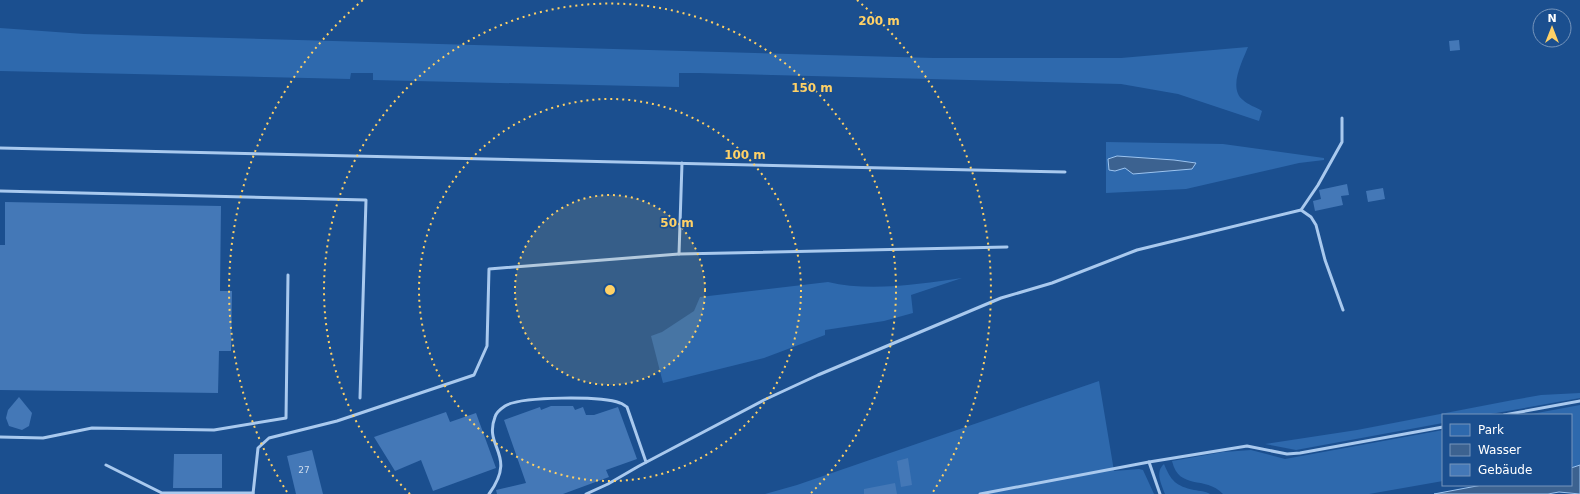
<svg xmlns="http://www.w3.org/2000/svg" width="1580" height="494" viewBox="0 0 1580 494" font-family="'DejaVu Sans',sans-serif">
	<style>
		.green { fill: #2e69ad; fill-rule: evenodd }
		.water { fill: #3c6290; stroke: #9cc4f0 }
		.building { fill: #4478b7 }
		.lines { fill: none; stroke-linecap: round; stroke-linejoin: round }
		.lane { stroke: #a9c9ee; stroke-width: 3 }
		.ring { fill: none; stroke: #ffd166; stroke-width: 2; stroke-dasharray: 2 4 }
		.labels { text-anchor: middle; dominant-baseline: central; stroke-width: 3.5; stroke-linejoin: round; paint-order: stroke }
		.number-label { font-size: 9px; fill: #d0dded }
		.centre { fill: #ffd166; stroke: #1b4f8f; stroke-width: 2 }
		.ring-label { font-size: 12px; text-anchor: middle; font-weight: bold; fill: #ffd166; stroke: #1b4f8f; stroke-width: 3.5; stroke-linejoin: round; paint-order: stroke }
	</style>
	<rect width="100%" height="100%" fill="#1b4f8f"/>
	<g class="green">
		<path d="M0,28l84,6 850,24h187l127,-11c-6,15 -20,41 -5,53 5,5 13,7 19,11l-3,10 -81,-27 -57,-10 -422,-11h-20v14l-306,-7v-7h-22l-1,6 -350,-8z"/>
		<path d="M1106,142l117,2 101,14v2l-25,3 -113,26 -80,4zM1117,156l8,2 69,4 -2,7h-65l-2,-1z"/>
		<path d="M962,278l-51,17 2,18 -29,8 -59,9v5l-61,23 -101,25 -12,-47 11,-4 32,-21 6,-14 128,-15c41,10 93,2 134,-4z"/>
		<path d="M1099,381l15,90 25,-2 4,1 11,24h-389l32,-9z"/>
		<path d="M1580,393v5l-95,17h-42v8l-147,27 -31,-6 92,-14 156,-30 28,-5z"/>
		<path d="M1580,405v60l-9,3v-53h-45z"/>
		<path d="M1443,430v51l-74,13h-146c-18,-19 -44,-3 -51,-33l51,-9 28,-2 34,9z"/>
		<path d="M1164,464c7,17 12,22 30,26 6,1 11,1 16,4h-45c-4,-11 -10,-22 -1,-30z"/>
	</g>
	<g class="water">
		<path d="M1117,156l57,4 22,3 -4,6 -59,5 -8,-6 -10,3 -6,-1 -1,-11z"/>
		<path d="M1580,465v29l-21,-2 -11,2h-114l48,-9h89v-17z"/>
	</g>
	<g class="building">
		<path d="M1459,40l1,10 -10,1 -1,-10z"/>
		<path d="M1347,184l2,11 -8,1 2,9 -28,6 -2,-10 8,-2 -2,-9z"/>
		<path d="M1383,188l2,11 -17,3 -2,-11z"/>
		<path d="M5,202l216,4 -1,85h12l-1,60h-12l-1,42 -218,-3v-145h5z"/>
		<path d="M19,397l13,16 -3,13 -7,4 -13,-4 -3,-8 2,-8z"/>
		<path d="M551,406h22l2,4 8,-3 3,8h8l24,-8 19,52 -31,11 3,7 -46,17h-66l-1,-4 30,-7 -22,-63 36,-13 1,3z"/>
		<path d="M446,412l4,10 26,-9 20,55 -63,23 -12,-31 -26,11 -21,-34z"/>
		<path d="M312,450l11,44h-27l-9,-38z"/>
		<path d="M174,454h48v34h-49z"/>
		<path d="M908,458l4,27 -11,2 -4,-26z"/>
		<path d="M895,483l2,11h-33v-5z"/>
	</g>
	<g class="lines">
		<g class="lane">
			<path d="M0,148l1065,24"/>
			<path d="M0,191l366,9 -6,198"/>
			<path d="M1301,210l10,7 5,8 9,35 18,50"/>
			<path d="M679,254l3,-91"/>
			<path d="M1504,415l76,-14"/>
			<path d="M0,437l43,1 49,-10 122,2 72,-12 2,-143"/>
			<path d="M1149,462l11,32"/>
			<path d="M106,465l56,28h91"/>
			<path d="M253,494l5,-46 11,-10 68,-17 137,-46 13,-29 2,-77 190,-15 328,-7"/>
			<path d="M489,494c29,-40 -6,-46 6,-77 1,-4 7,-9 10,-11 16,-10 97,-10 115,-3 2,0 5,3 7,4l19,55"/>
			<path d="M586,494l22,-10 31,-18 125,-66 54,-25 183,-77 51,-15 85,-33 164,-40 17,-25 24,-43v-24"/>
			<path d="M980,494l169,-32 98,-16 40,8 13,-1 143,-26"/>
		</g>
	</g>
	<circle cx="610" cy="290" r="95" fill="#ffd166" fill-opacity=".12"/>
	<g class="ring">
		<circle cx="610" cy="290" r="95"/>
		<circle cx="610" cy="290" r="191"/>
		<path d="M410 494A286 286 0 1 1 810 494"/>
		<path d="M287 492A381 381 0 0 1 363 0M857 0A381 381 0 0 1 933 492"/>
	</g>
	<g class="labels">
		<g class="number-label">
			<text x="304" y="470">27</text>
		</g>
	</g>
	<circle cx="610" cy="290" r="6" class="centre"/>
	<g class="ring-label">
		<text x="879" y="25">200 m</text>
		<text x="812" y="92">150 m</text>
		<text x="745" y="159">100 m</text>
		<text x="677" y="227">50 m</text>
	</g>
	<rect x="1442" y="414" width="130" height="72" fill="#1b4f8f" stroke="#7695bc"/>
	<rect x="1450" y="424" width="20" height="12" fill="#2e69ad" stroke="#7695bc"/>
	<text x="1478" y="434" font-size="12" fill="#ffffff">Park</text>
	<rect x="1450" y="444" width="20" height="12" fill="#3c6290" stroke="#7695bc"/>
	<text x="1478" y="454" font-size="12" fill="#ffffff">Wasser</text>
	<rect x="1450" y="464" width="20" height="12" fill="#4478b7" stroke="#7695bc"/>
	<text x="1478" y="474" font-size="12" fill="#ffffff">Gebäude</text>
	<g transform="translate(1552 28)"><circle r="19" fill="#1b4f8f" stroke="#7695bc"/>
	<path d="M0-3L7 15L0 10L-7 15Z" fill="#ffd166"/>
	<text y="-6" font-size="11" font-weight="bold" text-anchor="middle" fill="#ffffff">N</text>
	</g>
</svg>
